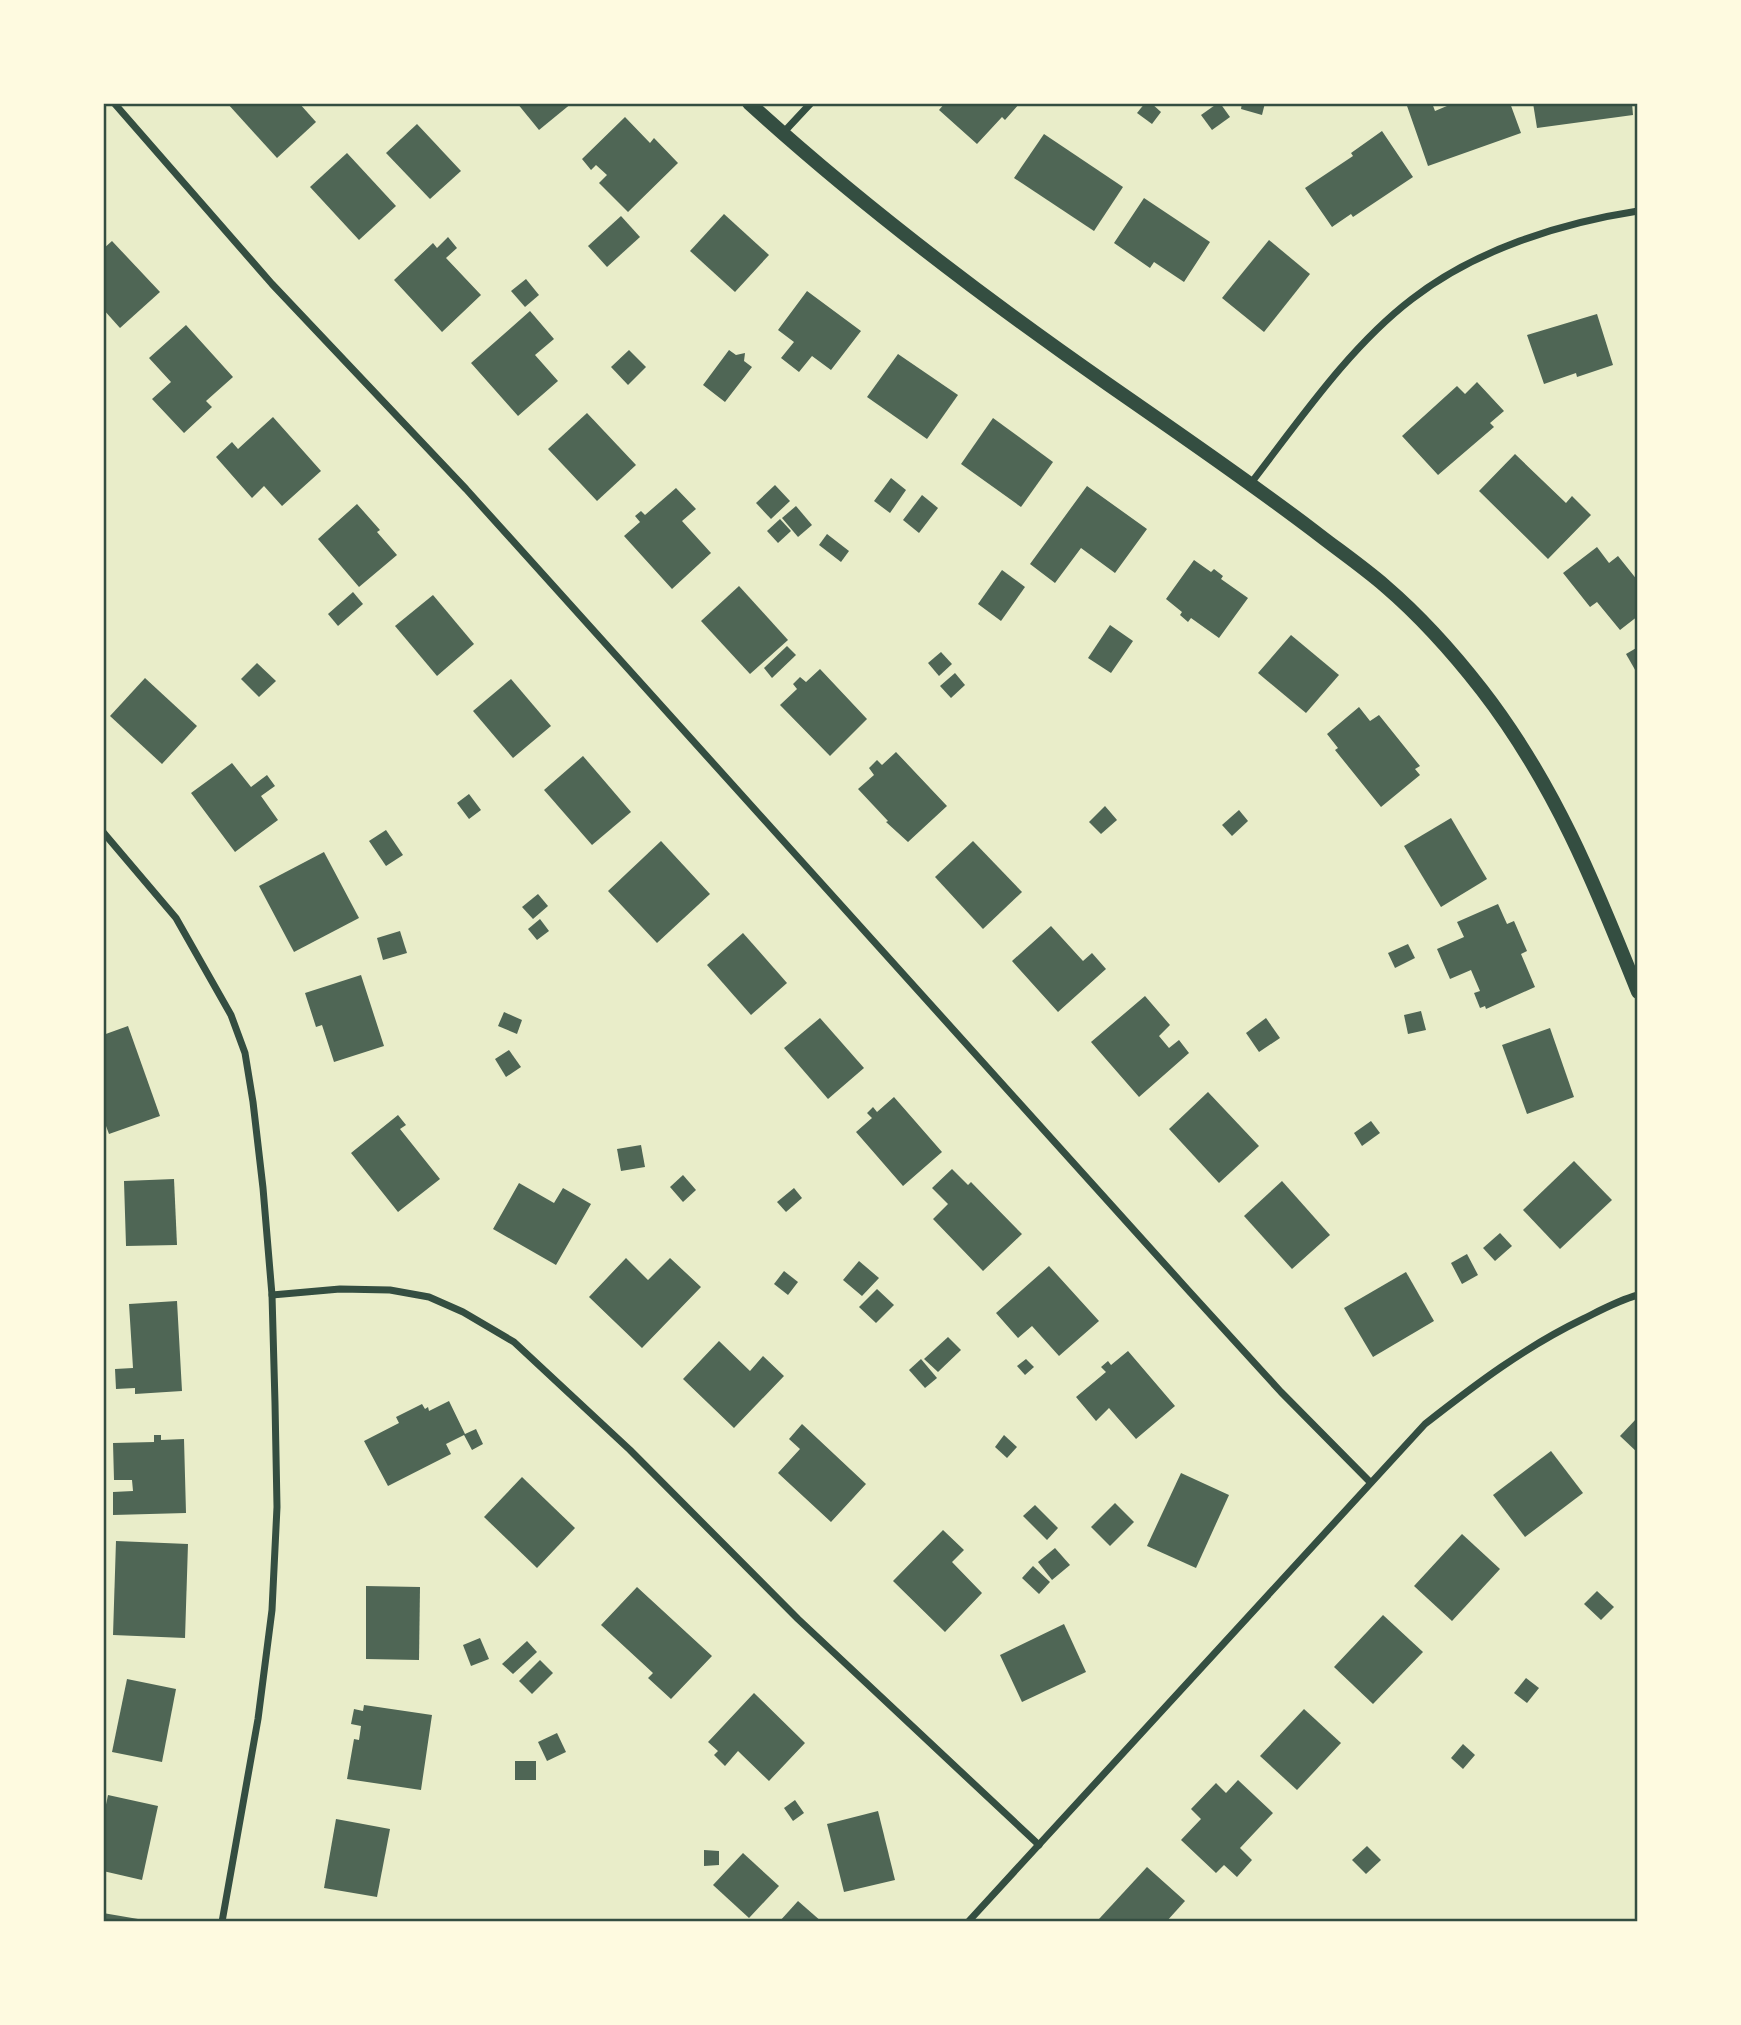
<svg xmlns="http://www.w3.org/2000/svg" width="1741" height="2025" viewBox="0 0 1741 2025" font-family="'Titillium Web',sans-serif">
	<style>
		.building { fill: #4f6655 }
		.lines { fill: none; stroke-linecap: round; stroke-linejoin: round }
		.minor { stroke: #344e41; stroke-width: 7 }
		.secondary { stroke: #344e41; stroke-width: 14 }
		.neatline { fill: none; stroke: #344e41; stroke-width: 2.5 }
	</style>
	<rect width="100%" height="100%" fill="#e9edc9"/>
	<g class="building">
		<path d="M227,103h72l17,19 -39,36z"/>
		<path d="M517,103h55l-33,27z"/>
		<path d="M945,103h75l-15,17 -3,-3 -25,27 -38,-34z"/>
		<path d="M1145,103h6l10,9 -9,12 -15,-11z"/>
		<path d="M1218,103h2l10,14 -18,13 -11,-15z"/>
		<path d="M1242,103h23l-3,12 -21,-6z"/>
		<path d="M1406,103h26l3,8 19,-8h56l11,30 -93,33z"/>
		<path d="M1533,103h99l1,12 -96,13z"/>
		<path d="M625,117l25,26 4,-5 24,25 -50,49 -29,-29 8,-8 -11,-10 -5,5 -9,-11z"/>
		<path d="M417,124l44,47 -31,28 -44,-46z"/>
		<path d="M1382,131l31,46 -60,40 -2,-3 -19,13 -27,-39 48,-32 -2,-3z"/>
		<path d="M1044,134l79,53 -29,44 -80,-53z"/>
		<path d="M347,153l49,53 -37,34 -49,-53z"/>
		<path d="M1144,198l66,44 -26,40 -30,-20 -4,6 -36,-25z"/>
		<path d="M724,214l45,41 -34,37 -45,-41z"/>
		<path d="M621,216l19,21 -33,30 -19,-21z"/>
		<path d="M448,237l9,11 -11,10 35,37 -39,37 -48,-52 39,-37 4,5z"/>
		<path d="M1269,240l41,34 -46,58 -42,-34z"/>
		<path d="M112,241l48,51 -40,36 -17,-19v-60z"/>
		<path d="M526,279l13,16 -14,12 -14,-16z"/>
		<path d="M807,291l54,40 -30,39 -19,-14 -13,16 -18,-14 13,-16 -16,-12z"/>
		<path d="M530,311l24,28 -19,16 23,26 -40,35 -47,-53z"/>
		<path d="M1597,314l16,51 -36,12 -1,-4 -32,11 -17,-49z"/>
		<path d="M186,325l47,52 -27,24 6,6 -28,26 -32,-34 19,-17 -22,-24z"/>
		<path d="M629,350l17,17 -18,18 -17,-18z"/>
		<path d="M729,350l7,5 9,-2 -1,8 8,6 -27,35 -22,-17z"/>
		<path d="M898,354l60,41 -31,44 -60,-42z"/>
		<path d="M1477,382l27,29 -14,12 4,4 -56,48 -36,-39 55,-50 8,8z"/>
		<path d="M587,413l49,52 -39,36 -49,-52z"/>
		<path d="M273,417l48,54 -39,35 -18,-20 -12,12 -36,-41 16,-15 6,7z"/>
		<path d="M993,418l60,44 -32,45 -60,-43z"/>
		<path d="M1515,454l51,49 6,-7 19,19 -43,44 -69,-68z"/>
		<path d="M891,478l15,12 -16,23 -16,-12z"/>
		<path d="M775,485l15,16 -19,18 -15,-16z"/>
		<path d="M1087,486l60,43 -32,44 -34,-25 -26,35 -25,-19z"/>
		<path d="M676,488l20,21 -14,12 29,32 -39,36 -48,-53 16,-14 -5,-6 6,-5 4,4z"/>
		<path d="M922,495l16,13 -19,25 -16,-13z"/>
		<path d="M357,504l23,26 -3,2 20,23 -38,32 -41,-48z"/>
		<path d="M796,506l16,19 -14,12 -16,-19z"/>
		<path d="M780,519l11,12 -13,12 -11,-12z"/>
		<path d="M827,534l22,17 -8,11 -22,-17z"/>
		<path d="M1597,547l12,16 9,-7 20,25v35l-18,14 -23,-28 -7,5 -27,-34z"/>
		<path d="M1194,560l17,12 3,-3 9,7 -2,3 27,19 -29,40 -28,-20 -3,4 -8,-7 2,-3 -16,-13z"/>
		<path d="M1002,570l23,17 -24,34 -23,-17z"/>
		<path d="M739,586l49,54 -38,34 -49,-53z"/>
		<path d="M353,592l10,12 -25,22 -10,-12z"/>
		<path d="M433,595l41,49 -37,32 -42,-50z"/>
		<path d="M1110,625l23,16 -22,32 -23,-15z"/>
		<path d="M1291,635l48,40 -33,38 -48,-40z"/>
		<path d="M787,646l9,9 -24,23 -8,-10z"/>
		<path d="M1638,647v28l-12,-21z"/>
		<path d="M941,652l11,12 -13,12 -11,-13z"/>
		<path d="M257,663l19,18 -17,16 -18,-18z"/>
		<path d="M820,669l47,50 -37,37 -50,-51 17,-16 -4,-5 7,-7 6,5z"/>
		<path d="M955,673l10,12 -14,13 -11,-12z"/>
		<path d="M145,678l52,48 -35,38 -52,-48z"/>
		<path d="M511,679l40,47 -38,32 -40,-47z"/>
		<path d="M1359,707l11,14 9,-6 41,51 -5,3 5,6 -39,32 -46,-57 3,-2 -11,-14z"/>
		<path d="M896,752l51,54 -39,36 -22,-20 2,-1 -30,-32 16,-14 -5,-7 8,-8 5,5z"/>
		<path d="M583,756l48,56 -39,33 -48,-55z"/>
		<path d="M232,763l19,24 16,-12 8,11 -14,10 17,24 -43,32 -44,-59z"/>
		<path d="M469,794l12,16 -12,9 -12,-16z"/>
		<path d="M1105,806l12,14 -16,14 -12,-12z"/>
		<path d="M1239,810l9,11 -16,15 -10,-11z"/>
		<path d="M1451,818l36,61 -46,28 -37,-61z"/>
		<path d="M386,830l17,25 -17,11 -17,-25z"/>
		<path d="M661,841l49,53 -53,49 -49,-52z"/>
		<path d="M973,841l49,51 -39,37 -48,-52z"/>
		<path d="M324,852l35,66 -65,34 -35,-66z"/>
		<path d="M538,894l10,12 -15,13 -11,-12z"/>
		<path d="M1498,904l9,20 7,-3 13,30 -6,3 14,33 -49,22 -1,-3 -5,2 -6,-15 6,-2 -9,-21 -21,9 -13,-30 27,-12 -7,-15z"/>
		<path d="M540,919l9,12 -12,9 -9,-11z"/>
		<path d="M1051,926l32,35 9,-8 14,16 -48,43 -46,-51z"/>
		<path d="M400,931l7,22 -24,7 -6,-22z"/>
		<path d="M743,933l44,50 -36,32 -44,-50z"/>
		<path d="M1408,944l7,14 -20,10 -7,-15z"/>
		<path d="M361,975l23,71 -50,16 -12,-37 -6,2 -11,-34z"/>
		<path d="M1145,996l25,29 -11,11 10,12 10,-8 10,13 -50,44 -48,-55z"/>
		<path d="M1421,1011l5,19 -18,4 -4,-19z"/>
		<path d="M504,1012l18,8 -5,14 -19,-8z"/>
		<path d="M820,1018l44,50 -36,31 -44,-51z"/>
		<path d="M1266,1018l14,20 -21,14 -13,-19z"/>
		<path d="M128,1026l32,90 -51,18 -6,-16v-83z"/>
		<path d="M1550,1028l24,69 -47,17 -25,-69z"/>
		<path d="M509,1050l12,17 -15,10 -11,-18z"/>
		<path d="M1208,1092l51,54 -40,37 -50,-54z"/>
		<path d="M894,1097l48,55 -39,34 -47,-54 16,-14 -5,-5 6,-6 4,5z"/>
		<path d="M398,1115l8,10 -6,4 40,50 -42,33 -47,-59z"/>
		<path d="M1371,1121l9,12 -18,13 -8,-13z"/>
		<path d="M641,1145l4,22 -24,4 -4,-22z"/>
		<path d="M1574,1161l38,39 -52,49 -37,-39z"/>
		<path d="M952,1169l16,16 3,-3 51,52 -39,37 -50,-52 15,-15 -16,-16z"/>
		<path d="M683,1175l13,15 -13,12 -13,-15z"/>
		<path d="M174,1179l3,66 -51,1 -2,-65z"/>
		<path d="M1282,1181l48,54 -38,34 -48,-53z"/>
		<path d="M519,1183l35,20 9,-15 28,16 -35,61 -63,-36z"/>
		<path d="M794,1188l8,10 -16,14 -9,-10z"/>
		<path d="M1500,1233l12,13 -17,15 -12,-13z"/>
		<path d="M1467,1254l11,21 -16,9 -11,-21z"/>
		<path d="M626,1258l22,22 22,-22 31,29 -59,61 -53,-51z"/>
		<path d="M859,1261l20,17 -17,18 -19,-16z"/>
		<path d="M1049,1266l50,55 -40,35 -27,-30 -14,12 -22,-25z"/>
		<path d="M784,1271l14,11 -10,13 -14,-11z"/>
		<path d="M1406,1272l28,49 -61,36 -29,-49z"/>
		<path d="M877,1289l17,16 -18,18 -17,-16z"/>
		<path d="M177,1301l5,90 -47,3v-6l-19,1 -1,-20 18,-1 -4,-64z"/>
		<path d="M948,1337l13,13 -23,22 -14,-13z"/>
		<path d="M719,1341l31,30 13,-15 21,20 -50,52 -51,-49z"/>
		<path d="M1128,1351l47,55 -39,33 -27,-31 -13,13 -20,-24 30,-25 -5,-5 7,-6 3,4z"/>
		<path d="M921,1359l16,19 -12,10 -16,-18z"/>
		<path d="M1026,1359l8,8 -9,8 -8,-9z"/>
		<path d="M449,1401l16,33 11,-5 7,15 -11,6 -8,-15 -18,9 5,10 -63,32 -24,-45 35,-18 -3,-6 26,-13 3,5 3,-2 1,4z"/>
		<path d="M1638,1417v36l-18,-17z"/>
		<path d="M802,1424l64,60 -35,38 -53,-49 22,-24 -11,-10z"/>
		<path d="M154,1435h7v5l23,-1 2,74 -73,2v-23l20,-1 -1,-11h-18l-1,-37 41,-1z"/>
		<path d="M1004,1435l13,12 -10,11 -12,-11z"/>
		<path d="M1551,1451l32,42 -58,44 -32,-42z"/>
		<path d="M1181,1473l48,22 -33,73 -49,-22z"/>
		<path d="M522,1477l53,51 -38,40 -53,-51z"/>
		<path d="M1115,1503l19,19 -24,24 -19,-19z"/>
		<path d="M1035,1505l23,23 -11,12 -24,-24z"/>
		<path d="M943,1530l21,20 -12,12 30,31 -37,39 -52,-51z"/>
		<path d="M1462,1534l38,35 -48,52 -38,-35z"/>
		<path d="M116,1541l72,3 -3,94 -72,-3z"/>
		<path d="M1055,1548l15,17 -18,15 -14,-18z"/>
		<path d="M1033,1566l17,16 -11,12 -17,-16z"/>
		<path d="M366,1586l54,1 -1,73 -53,-1z"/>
		<path d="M637,1587l75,69 -41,43 -23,-21 5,-5 -52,-48z"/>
		<path d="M1597,1591l17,16 -13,13 -17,-16z"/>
		<path d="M1383,1615l40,37 -50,52 -39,-37z"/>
		<path d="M1064,1624l22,48 -64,30 -22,-47z"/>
		<path d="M480,1638l9,21 -18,7 -8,-21z"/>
		<path d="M527,1641l10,11 -24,22 -11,-10z"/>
		<path d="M540,1660l13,13 -21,21 -13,-13z"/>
		<path d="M1526,1678l13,10 -12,15 -13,-10z"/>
		<path d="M127,1679l49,10 -14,73 -50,-10z"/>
		<path d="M754,1693l51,50 -36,38 -31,-30 -13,15 -11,-11 4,-4 -10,-9z"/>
		<path d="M364,1705l68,10 -11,75 -74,-11 7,-40 5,1 2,-14 -10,-2 3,-15 9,2z"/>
		<path d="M1304,1709l37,34 -44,47 -37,-34z"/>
		<path d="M557,1733l9,19 -19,9 -9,-19z"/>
		<path d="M1463,1744l12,11 -12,14 -12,-11z"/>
		<rect x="515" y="1761" width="21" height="19"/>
		<path d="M1238,1780l35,33 -33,35 12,12 -15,17 -13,-12 -8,8 -35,-33 20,-21 -10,-10 25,-26 10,10z"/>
		<path d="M108,1795l50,11 -16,74 -39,-9v-52z"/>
		<path d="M795,1800l9,13 -11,8 -9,-13z"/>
		<path d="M878,1811l17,69 -51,12 -17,-68z"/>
		<path d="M336,1819l54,10 -13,68 -53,-9z"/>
		<path d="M1367,1846l14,14 -15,14 -14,-14z"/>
		<path d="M704,1850l15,1v14l-15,1z"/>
		<path d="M743,1853l36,33 -30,32 -36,-33z"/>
		<path d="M1147,1867l38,34 -19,21h-64l-3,-3z"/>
		<path d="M798,1901l24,21h-43z"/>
		<path d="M103,1913l35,6v3h-35z"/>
	</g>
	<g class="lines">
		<g class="minor">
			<path d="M114,103l158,181 194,205 722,801 93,102 89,90"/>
			<path d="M783,133l28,-30"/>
			<path d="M1251,483c48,-62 98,-136 161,-184 63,-49 148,-76 226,-88"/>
			<path d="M103,832l73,86 55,97 14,38 8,49 10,86 9,107 3,108 2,104 -5,103 -14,109 -36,203"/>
			<path d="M272,1295l68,-6 50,1 39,7 34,15 51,30 116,108 168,169 241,226"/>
			<path d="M968,1922l457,-498c51,-40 100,-77 158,-105 18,-9 36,-19 55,-24"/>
		</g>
		<path class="secondary" d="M749,103c113,103 235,195 360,282 69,48 138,95 205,146 23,18 49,36 71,55 35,30 69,68 97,104 72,93 113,194 156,302"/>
	</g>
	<rect width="1741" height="2025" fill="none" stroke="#fefae0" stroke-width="210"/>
	<rect x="105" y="105" width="1531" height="1815" class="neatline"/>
</svg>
